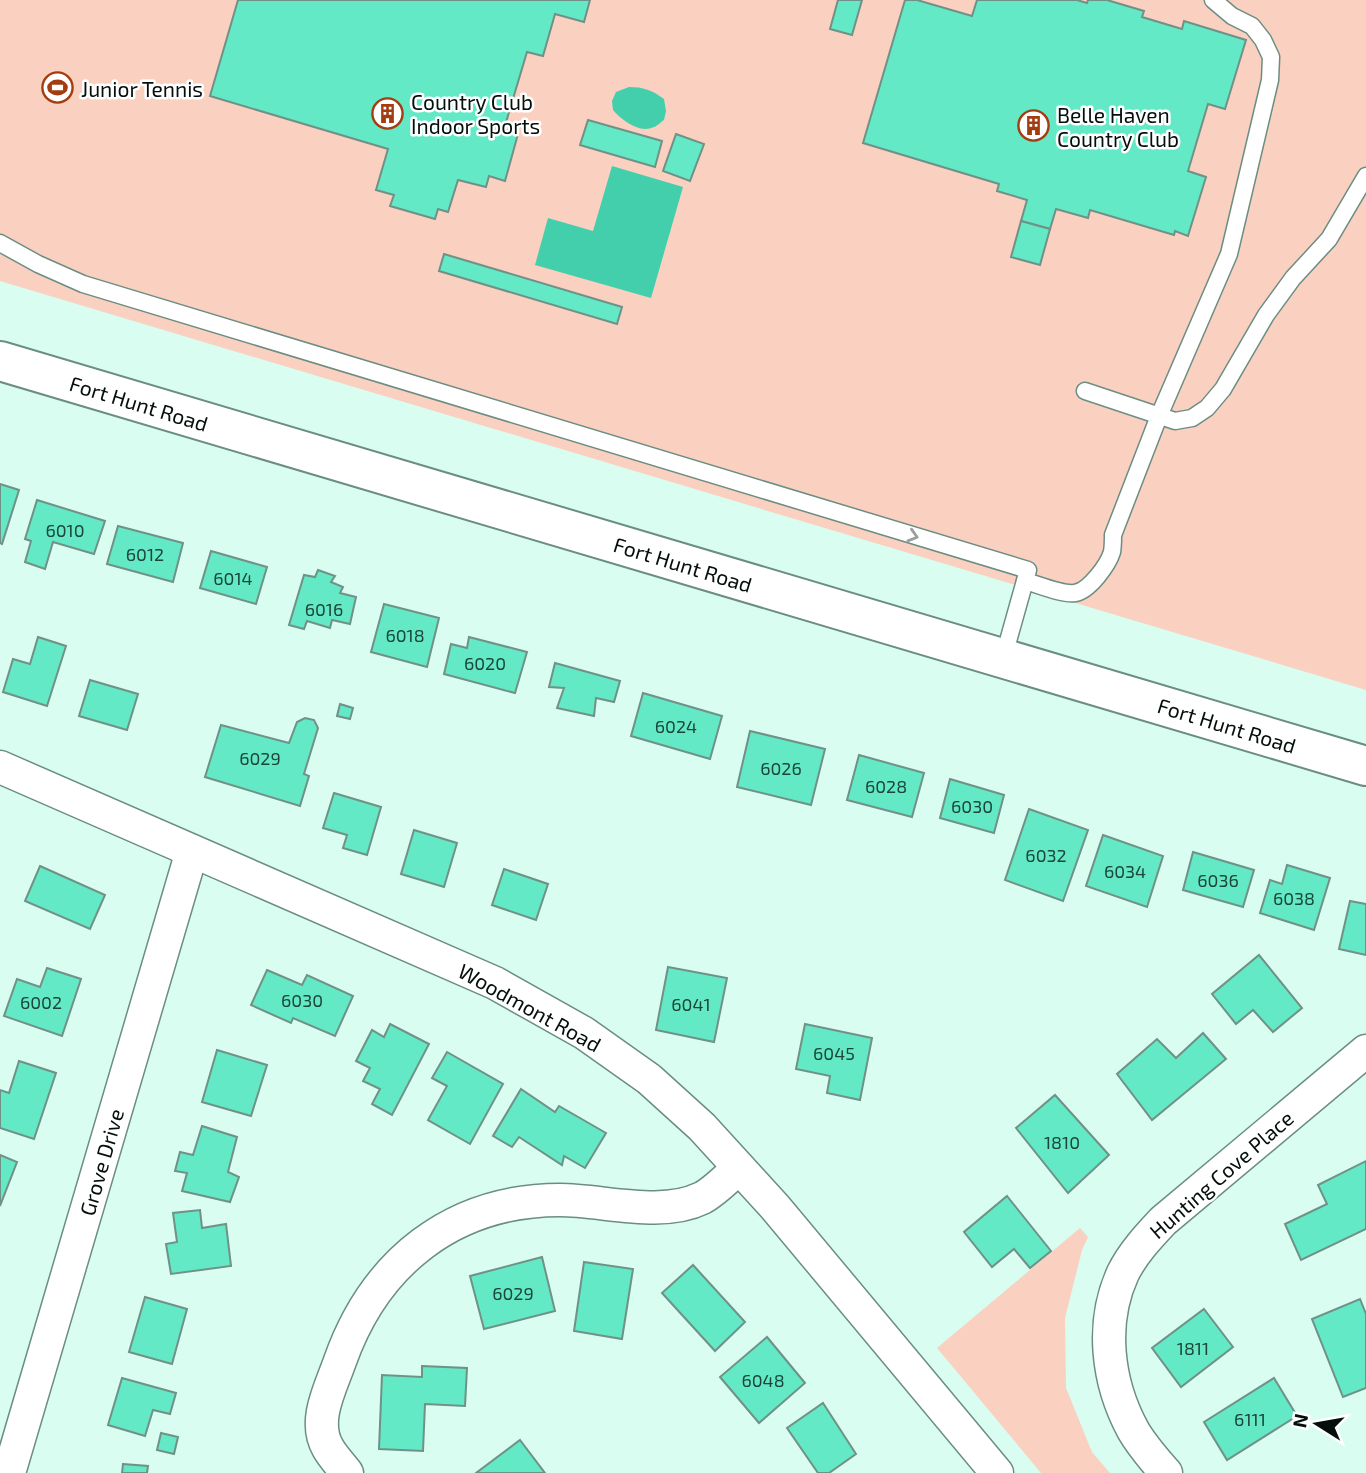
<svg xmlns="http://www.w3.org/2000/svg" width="1366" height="1473" viewBox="0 0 1366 1473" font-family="'Exo 2',sans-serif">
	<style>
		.green { fill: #fad0c1 }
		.water { fill: #43ceac }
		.building { fill: #63e9c6; stroke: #709186; stroke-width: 2 }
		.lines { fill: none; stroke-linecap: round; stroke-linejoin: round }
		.lane-casing { stroke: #6c8d82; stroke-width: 19 }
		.street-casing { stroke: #6c8d82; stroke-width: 35 }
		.secondary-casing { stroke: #6c8d82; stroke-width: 42 }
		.lane { stroke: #fff; stroke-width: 16 }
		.street { stroke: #fff; stroke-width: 32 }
		.secondary { stroke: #fff; stroke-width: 38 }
		.oneway { stroke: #9b9f9d }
		.labels { text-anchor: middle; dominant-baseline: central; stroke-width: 5; stroke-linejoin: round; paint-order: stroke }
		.number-label { font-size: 18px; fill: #1c463a }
		.poi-label { font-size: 21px; fill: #040f0b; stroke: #fff; text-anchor: start }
		.street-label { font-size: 21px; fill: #040f0b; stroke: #fff }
	</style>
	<rect width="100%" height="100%" fill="#d9fdf1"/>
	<g class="green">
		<path d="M0,0h1366v690l-1366,-409z"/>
		<path d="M1080,1228l8,9 -6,13 -17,68 1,70 26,64 18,21h-69l-104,-125z"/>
	</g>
	<g class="water">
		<path d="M629,87c14,0 23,3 35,12l2,12 -2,9c-2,1 -8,7 -10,7 -15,7 -32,-7 -41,-17l-1,-9 4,-9z"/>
		<path d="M612,166l71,21 -32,111 -116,-33 13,-47 45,13z"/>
	</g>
	<g class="building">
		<path d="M238,0h352l-6,22 -29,-8 -12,42 -16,-4 -23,77 14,5 -13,47 -16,-5 -3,11 -28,-7 -10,32 -10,-3 -3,10 -45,-13 4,-11 -18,-5 12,-41 -178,-53z"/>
		<path d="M838,0h24l-10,35 -22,-6z"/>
		<path d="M905,0h12l55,16 5,-16h100l10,3 1,-3h19l37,11 -2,6 40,12 2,-8 62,19 -21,69 -17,-5 -20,67 18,6 -18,59 -13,-5 -1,4 -84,-25 -2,8 -32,-9 -6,20 -29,-8 6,-21 -30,-9 2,-7 -136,-41z"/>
		<path d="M588,120l74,21 -7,26 -75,-22z"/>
		<path d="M676,134l28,10 -14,37 -27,-10z"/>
		<path d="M1021,221l29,8 -10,36 -29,-8z"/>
		<path d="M444,254l178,53 -5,17 -178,-53z"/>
		<path d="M0,484l19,6 -17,54 -2,-1z"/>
		<path d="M37,500l68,21 -11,33 -41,-12 -8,27 -20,-7 6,-21 -6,-2z"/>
		<path d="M118,526l65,17 -10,39 -66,-18z"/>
		<path d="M211,551l56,16 -11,37 -56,-16z"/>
		<path d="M318,570l17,6 -4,6 12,5 -3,6 16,4 -6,27 -18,-4 -2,8 -23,-7 -3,8 -15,-4 15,-50 11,2z"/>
		<path d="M384,604l55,14 -12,49 -56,-15z"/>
		<path d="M38,637l28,9 -19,60 -44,-14 10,-33 17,5z"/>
		<path d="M469,637l58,15 -12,41 -71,-19 7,-30 16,4z"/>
		<path d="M555,663l65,18 -6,21 -18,-4 -2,18 -37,-8 7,-20 -15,-1z"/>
		<path d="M90,680l48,14 -11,36 -48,-14z"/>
		<path d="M643,693l79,23 -12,43 -79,-23z"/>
		<path d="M340,704l13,4 -3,11 -13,-3z"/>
		<path d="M305,718l9,2 4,8 -14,46 5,2 -9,30 -95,-29 16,-52 68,18 8,-21z"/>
		<path d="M750,731l75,18 -14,56 -74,-18z"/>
		<path d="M859,755l65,18 -12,44 -65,-17z"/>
		<path d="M950,779l54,16 -10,38 -54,-15z"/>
		<path d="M334,793l47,14 -14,48 -24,-7 4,-13 -24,-7z"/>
		<path d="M1029,809l59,21 -25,71 -58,-21z"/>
		<path d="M414,830l43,13 -13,44 -43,-13z"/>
		<path d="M1103,835l60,21 -16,51 -61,-21z"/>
		<path d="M1193,852l61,18 -11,37 -60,-17z"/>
		<path d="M1287,865l43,13 -16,52 -54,-17 10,-33 12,4z"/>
		<path d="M40,866l65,29 -15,34 -65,-28z"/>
		<path d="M504,869l44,15 -12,36 -44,-15z"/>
		<path d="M1350,901l16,3v51l-27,-6z"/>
		<path d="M1259,955l43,53 -29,24 -20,-22 -17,14 -24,-30z"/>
		<path d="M668,967l59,11 -13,64 -58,-12z"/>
		<path d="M47,968l34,11 -19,57 -58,-20 13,-37 23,8z"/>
		<path d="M267,970l35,15 5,-10 46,21 -18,40 -42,-18 -2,5 -40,-18z"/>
		<path d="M390,1024l39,20 -37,71 -20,-11 8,-15 -17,-8 7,-13 -14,-7 16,-31 12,7z"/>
		<path d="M805,1024l67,14 -12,62 -33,-7 3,-17 -34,-7z"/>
		<path d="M1203,1033l23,26 -74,61 -35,-46 40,-35 19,19z"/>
		<path d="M217,1050l50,15 -16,51 -49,-14z"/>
		<path d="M447,1052l56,32 -33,60 -42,-24 19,-34 -15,-8z"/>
		<path d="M19,1061l37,12 -22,66 -34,-11v-38l9,3z"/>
		<path d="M521,1089l34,23 4,-6 47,27 -21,35 -21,-12 -2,9 -43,-28 -7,10 -19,-11z"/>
		<path d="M1055,1095l54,60 -41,38 -52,-65z"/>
		<path d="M202,1126l35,11 -9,35 11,5 -9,25 -48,-11 5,-18 -12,-2 5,-19 13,3z"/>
		<path d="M0,1155l17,7 -17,44z"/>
		<path d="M1366,1161v68l-65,31 -16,-36 42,-20 -9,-19z"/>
		<path d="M1007,1196l44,55 -21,17 -16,-19 -22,18 -28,-35z"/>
		<path d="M200,1210l2,18 24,-4 5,42 -60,8 -5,-30 11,-2 -4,-29z"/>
		<path d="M542,1257l13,54 -71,18 -14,-53z"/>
		<path d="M584,1262l49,7 -11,70 -48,-8z"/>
		<path d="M693,1265l52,57 -30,29 -53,-58z"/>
		<path d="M145,1297l42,12 -15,55 -43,-12z"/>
		<path d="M1360,1299l6,15v74l-23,9 -31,-78z"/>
		<path d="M1204,1309l29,38 -52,40 -29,-39z"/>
		<path d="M767,1337l38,46 -46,40 -39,-46z"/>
		<path d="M422,1366l45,2 -2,38 -40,-2 -2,47 -44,-2 3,-74 40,2z"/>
		<path d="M122,1378l54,15 -6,21 -17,-4 -8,26 -37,-11z"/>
		<path d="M1274,1378l23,38 -70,44 -23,-38z"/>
		<path d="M823,1403l33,51 -27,19h-11l-31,-45z"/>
		<path d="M161,1433l17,4 -4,17 -17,-4z"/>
		<path d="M520,1440l25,33h-69z"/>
		<path d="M123,1464l25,2 -1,7h-25z"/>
	</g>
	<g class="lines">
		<defs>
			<g id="lane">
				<path d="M0,243l38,21 45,20 945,286 -25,89"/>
				<path d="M1085,391l90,30 17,-3 15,-10 16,-19 43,-74 27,-37 36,-39 37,-63"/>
				<path d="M1025,581c12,3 37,14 50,12 14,-2 33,-28 37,-41 1,-6 1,-12 1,-17l46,-119 70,-162 41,-174 1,-23 -8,-17 -11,-14 -20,-10 -19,-16"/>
			</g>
			<g id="street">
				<path d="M0,767l495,216 89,50 65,46 53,48 73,80 222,266"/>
				<path d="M9,1473l183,-622"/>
				<path d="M347,1473c-6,-8 -14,-16 -19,-25 -16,-27 3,-61 12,-87 35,-99 113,-161 220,-161 43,0 101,18 142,-2 12,-6 26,-21 37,-30"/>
				<path d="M1166,1473c-12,-14 -24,-27 -33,-43 -26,-48 -33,-107 -10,-157 10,-20 25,-36 40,-52l203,-170"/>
			</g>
			<path id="secondary" d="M0,361l1366,405"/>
		</defs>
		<use href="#lane" class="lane-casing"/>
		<use href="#street" class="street-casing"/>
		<use href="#secondary" class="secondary-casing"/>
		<use href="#lane" class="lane"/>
		<use href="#street" class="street"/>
		<use href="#secondary" class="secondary"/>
	</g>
	<defs><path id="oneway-chevron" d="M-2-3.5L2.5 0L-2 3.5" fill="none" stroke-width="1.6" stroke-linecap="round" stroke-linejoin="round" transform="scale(1.75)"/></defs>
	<use class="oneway" href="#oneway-chevron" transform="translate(913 536) rotate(17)"/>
	<defs>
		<symbol id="stadium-ring" viewBox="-11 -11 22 22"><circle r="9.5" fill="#fff" stroke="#a23d12" stroke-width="1.5"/><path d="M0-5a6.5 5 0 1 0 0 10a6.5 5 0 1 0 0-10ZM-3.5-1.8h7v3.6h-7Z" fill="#a23d12"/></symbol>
		<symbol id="building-ring" viewBox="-11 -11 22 22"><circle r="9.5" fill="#fff" stroke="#a23d12" stroke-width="1.5"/><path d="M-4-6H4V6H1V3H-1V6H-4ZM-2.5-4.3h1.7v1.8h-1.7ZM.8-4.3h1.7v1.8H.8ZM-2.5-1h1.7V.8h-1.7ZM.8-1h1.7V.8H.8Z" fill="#a23d12"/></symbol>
	</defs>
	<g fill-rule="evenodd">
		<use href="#stadium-ring" x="40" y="70" width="35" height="35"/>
		<use href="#building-ring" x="370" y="96" width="35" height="35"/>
		<use href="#building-ring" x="1016" y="108" width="35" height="35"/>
	</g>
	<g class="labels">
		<g class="number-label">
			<text x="65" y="530">6010</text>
			<text x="145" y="554">6012</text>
			<text x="233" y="578">6014</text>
			<text x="324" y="609">6016</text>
			<text x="405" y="635">6018</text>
			<text x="485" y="663">6020</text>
			<text x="676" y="726">6024</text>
			<text x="260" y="758">6029</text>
			<text x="781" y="768">6026</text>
			<text x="886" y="786">6028</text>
			<text x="972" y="806">6030</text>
			<text x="1046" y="855">6032</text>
			<text x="1125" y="871">6034</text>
			<text x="1218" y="880">6036</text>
			<text x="1294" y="898">6038</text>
			<text x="302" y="1000">6030</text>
			<text x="41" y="1002">6002</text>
			<text x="691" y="1004">6041</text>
			<text x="834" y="1053">6045</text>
			<text x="1062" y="1142">1810</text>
			<text x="513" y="1293">6029</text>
			<text x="1193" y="1348">1811</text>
			<text x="763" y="1380">6048</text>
			<text x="1250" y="1419">6111</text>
		</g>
		<g class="poi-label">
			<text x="81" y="88">Junior Tennis</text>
			<text x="411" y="101">Country Club<tspan x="411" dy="24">Indoor Sports</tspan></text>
			<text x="1057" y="114">Belle Haven<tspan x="1057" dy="24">Country Club</tspan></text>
		</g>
		<g class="street-label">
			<text transform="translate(139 403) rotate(17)">Fort Hunt Road</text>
			<text transform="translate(683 564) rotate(17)">Fort Hunt Road</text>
			<text transform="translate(1227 725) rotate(17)">Fort Hunt Road</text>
			<text transform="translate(530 1007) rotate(29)">Woodmont Road</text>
			<text transform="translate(101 1162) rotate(-74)">Grove Drive</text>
			<text transform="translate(1221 1174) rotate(-41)">Hunting Cove Place</text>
		</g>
	</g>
	<g transform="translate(1317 1424) rotate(281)" stroke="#ffffff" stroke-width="5" paint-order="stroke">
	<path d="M0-5L12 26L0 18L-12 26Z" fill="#040f0b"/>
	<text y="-10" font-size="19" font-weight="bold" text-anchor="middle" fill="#040f0b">N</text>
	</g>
</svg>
